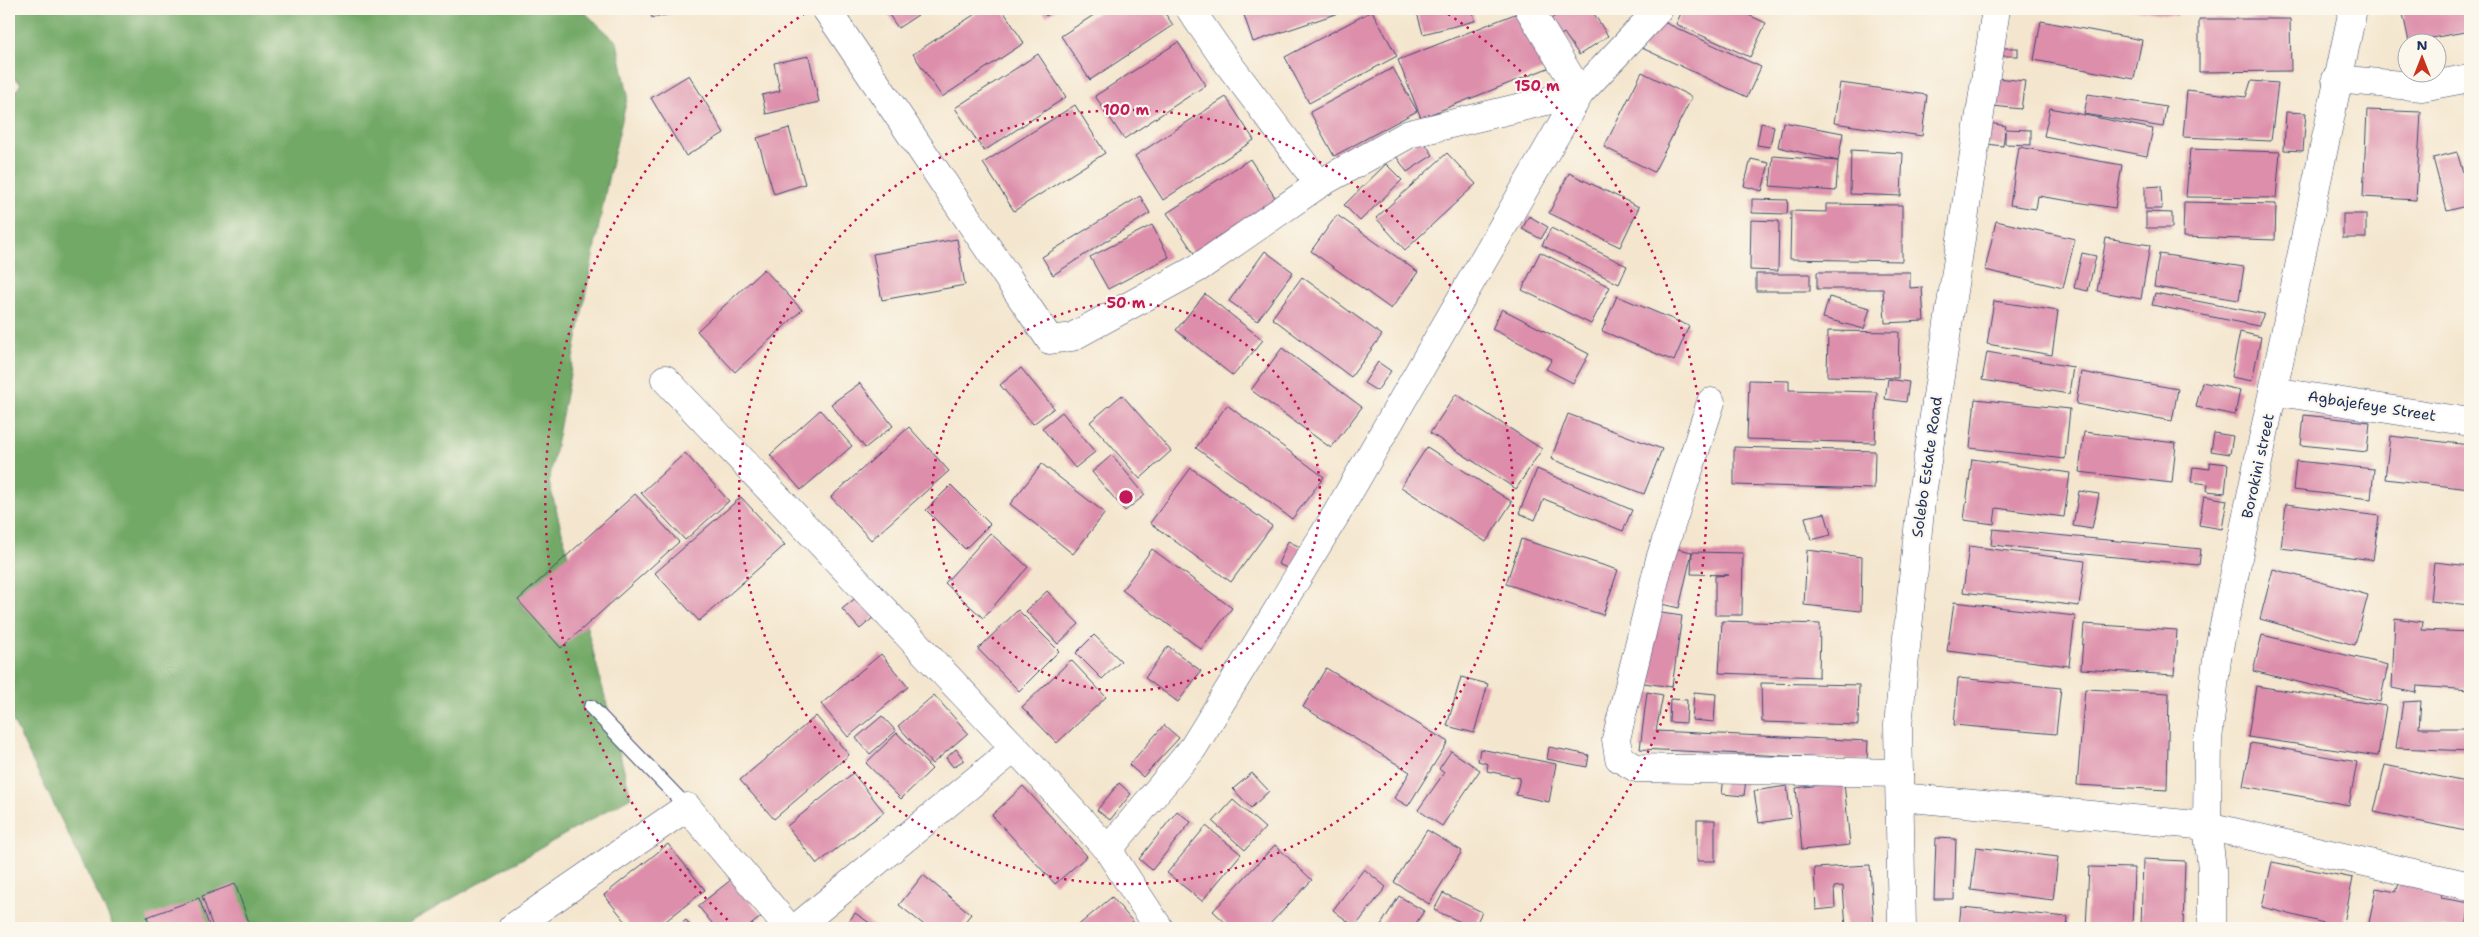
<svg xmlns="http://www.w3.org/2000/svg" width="2479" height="937" viewBox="0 0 2479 937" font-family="'Shantell Sans',sans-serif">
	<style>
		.forest { fill: #72a966; stroke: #466c62 }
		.building { fill: #dd8eaa }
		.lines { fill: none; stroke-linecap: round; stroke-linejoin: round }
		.service-casing { stroke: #3c4a6f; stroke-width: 16 }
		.minor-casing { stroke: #3c4a6f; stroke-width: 29 }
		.tertiary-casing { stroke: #3c4a6f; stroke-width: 29 }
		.service { stroke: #fff; stroke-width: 14 }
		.minor { stroke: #fff; stroke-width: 28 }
		.tertiary { stroke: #fff; stroke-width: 28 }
		.ring { fill: none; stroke: #c2185b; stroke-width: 2.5; stroke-dasharray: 2.5 5 }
		.labels { text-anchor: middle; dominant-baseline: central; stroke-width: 4.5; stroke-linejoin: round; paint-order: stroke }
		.street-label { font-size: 15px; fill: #1b2f5e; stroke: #fbf7ec }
		.centre { fill: #c2185b; stroke: #fbf7ec; stroke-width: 2.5 }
		.ring-label { font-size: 15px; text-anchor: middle; font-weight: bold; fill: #c2185b; stroke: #fbf7ec; stroke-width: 4.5; stroke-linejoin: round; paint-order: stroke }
	</style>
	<rect width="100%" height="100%" fill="#fbf7ec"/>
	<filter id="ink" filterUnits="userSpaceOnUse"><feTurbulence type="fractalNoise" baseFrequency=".02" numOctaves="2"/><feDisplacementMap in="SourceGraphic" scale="10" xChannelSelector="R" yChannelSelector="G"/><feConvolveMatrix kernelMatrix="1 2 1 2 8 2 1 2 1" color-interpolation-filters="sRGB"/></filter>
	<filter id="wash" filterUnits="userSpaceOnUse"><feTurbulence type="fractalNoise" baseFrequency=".0096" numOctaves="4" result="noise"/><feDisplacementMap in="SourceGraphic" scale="20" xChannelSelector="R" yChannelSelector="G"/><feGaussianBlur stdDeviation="1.12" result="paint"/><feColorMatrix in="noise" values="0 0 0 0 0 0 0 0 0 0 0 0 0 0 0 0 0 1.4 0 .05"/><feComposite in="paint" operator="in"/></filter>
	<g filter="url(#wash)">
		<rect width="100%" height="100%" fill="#f4e6ce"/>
		<path class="forest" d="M9,9h572l36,33 11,53 -20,84 -59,303 82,315 -231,131h-286l-105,-215v-610l12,-20 -12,-9z"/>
		<g id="blocks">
			<g class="building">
				<path d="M650,9h37v1l-35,8z"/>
				<path d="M885,9h42l-29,19z"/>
				<path d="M983,9h19l22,34 -82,54 -29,-43z"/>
				<path d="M1041,9h16l-11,7z"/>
				<path d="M1103,9h59l11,16 -83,55 -29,-44z"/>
				<path d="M1242,9h108l-97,33z"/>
				<path d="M1416,9h56l3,12 -52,13z"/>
				<path d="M1565,9h26l17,27 -29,19 -15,-22 -3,2 -10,-16z"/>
				<path d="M1683,9h52l31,14 -16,34 -74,-33z"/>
				<path d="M2131,9h48l-1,7z"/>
				<path d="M2402,9h68v22l-61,11z"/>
				<path d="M1525,10l23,58 -127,50 -23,-58z"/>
				<path d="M1372,11l25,45 -88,47 -24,-46z"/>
				<path d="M1657,19l104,48 -14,30 -105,-49z"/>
				<path d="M2199,19h91l1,52 -92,1z"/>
				<path d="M2041,21l101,19 -8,39 -100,-19z"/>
				<path d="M1178,42l28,43 -82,54 -29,-43z"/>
				<rect x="1998" y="48" width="20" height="8"/>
				<path d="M1038,54l28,43 -82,54 -29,-43z"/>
				<path d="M809,56l10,46 -53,12 -4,-19 18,-4 -6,-28z"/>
				<path d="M1393,68l24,43 -83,45 -24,-44z"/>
				<path d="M1642,72l50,25 -38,75 -50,-25z"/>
				<path d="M689,75l35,58 -38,23 -35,-58z"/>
				<path d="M1996,78l29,3 -4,28 -28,-3z"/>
				<path d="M2251,81l27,2 -7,58 -88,-4 4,-47 59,7z"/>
				<path d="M1840,83l87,12 -5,41 -88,-13z"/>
				<path d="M2470,93v18l-5,-17z"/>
				<path d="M2088,94l78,13 -3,20 -79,-13z"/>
				<path d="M1226,97l28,43 -91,60 -28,-44z"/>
				<path d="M1075,105l30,48 -91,58 -31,-48z"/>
				<path d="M2050,108l103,21 -6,27 -103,-20z"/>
				<path d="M2367,110l54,2 -5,88 -53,-3z"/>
				<path d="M2286,112l20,1 -3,38 -19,-1z"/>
				<path d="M1783,122l60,11 -5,28 -60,-14z"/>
				<path d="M1761,123l13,3 -4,21 -13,-2z"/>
				<path d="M1989,123l17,3 -1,3 26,1v15l-26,-1v-13l-2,15 -16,-2z"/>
				<path d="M789,128l16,56 -31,10 -17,-56z"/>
				<path d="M1422,139l11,16 -26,17 -11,-16z"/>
				<path d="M2019,147l103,18 -7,43 -77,-12 -2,13 -26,-4z"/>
				<path d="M2190,149l90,3 -4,46 -90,-1z"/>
				<path d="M1851,150l52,3 -2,43 -51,-2z"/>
				<path d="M2457,152l13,44v9l-23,6 -14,-53z"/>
				<path d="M1447,153l29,31 -71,66 -29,-32z"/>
				<path d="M1773,156l65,5 -2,30 -66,-5z"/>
				<path d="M1250,159l28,43 -82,54 -29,-43z"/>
				<path d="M1751,159l18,4 -7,28 -18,-5z"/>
				<path d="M1386,164l16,16 -42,41 -16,-16z"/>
				<path d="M1569,173l70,34 -19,40 -71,-34z"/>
				<path d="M2161,186l1,23h-17v-22z"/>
				<path d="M1140,196l10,17 -97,62 -11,-18z"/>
				<path d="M1752,199l36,1 -1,14 -35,-1z"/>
				<path d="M2184,202l92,2 -1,36 -92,-3z"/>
				<path d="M1826,204l76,1v56l-112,-2 1,-48 35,1z"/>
				<path d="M2146,212l26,1v15h-26z"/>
				<rect x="2343" y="214" width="23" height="24"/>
				<path d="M1337,215l81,57 -27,37 -80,-58z"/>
				<path d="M1529,216l19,11 -7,12 -19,-10z"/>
				<path d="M1751,220l28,1 -1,50 -28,-1z"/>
				<path d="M1996,221l79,18 -12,49 -78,-18z"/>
				<path d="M1152,225l17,32 -61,32 -18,-32z"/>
				<path d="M1551,228l76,38 -8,18 -77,-39z"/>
				<path d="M2106,238l44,7 -9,54 -44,-8z"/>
				<path d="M957,239l8,46 -83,15 -9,-46z"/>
				<path d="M1265,251l28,21 -36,49 -28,-20z"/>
				<path d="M1540,252l70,35 -19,37 -69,-34z"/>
				<path d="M2082,253l14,3 -8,35 -14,-3z"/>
				<path d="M2159,254l85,13 -5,33 -85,-13z"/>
				<path d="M764,269l38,41 -67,62 -38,-41z"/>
				<path d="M1817,272h93v16l12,-1 2,34 -39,2 -2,-34h-66z"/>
				<rect x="1756" y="274" width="54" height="17"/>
				<path d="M1302,277l80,58 -31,42 -79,-59z"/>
				<path d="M2155,293l109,21 -6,12 -106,-21z"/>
				<path d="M1205,294l58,46 -30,36 -57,-46z"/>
				<path d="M1617,296l72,30 -15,35 -72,-30z"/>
				<path d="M1829,297l41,11 -6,21 -41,-11z"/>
				<path d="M1994,301l64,10 -6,44 -65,-11z"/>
				<path d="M1502,309l87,45 -16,29 -27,-14 6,-10 -60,-30z"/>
				<path d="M1828,331l71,1 -1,46 -71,-2z"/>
				<path d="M2240,332l21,5 -9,44 -21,-4z"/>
				<path d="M1282,348l80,59 -31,41 -80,-58z"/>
				<path d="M1987,352l86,15 -4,27 -87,-14z"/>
				<path d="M1378,362l13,9 -14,20 -13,-8z"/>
				<path d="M1021,368l33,40 -21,16 -33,-39z"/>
				<path d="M2081,372l97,17 -6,32 -96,-17z"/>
				<path d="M1888,379l21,3 -3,20 -21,-3z"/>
				<path d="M1749,380l40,1v9l88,2 -2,51 -128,-4z"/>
				<path d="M2202,382l38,8 -5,25 -39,-8z"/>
				<path d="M860,383l33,43 -28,22 -34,-44z"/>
				<path d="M1456,394l86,55 -26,40 -86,-56z"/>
				<path d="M1122,395l49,56 -31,28 -50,-57z"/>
				<path d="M1975,399l95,10 -5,50 -95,-11z"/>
				<path d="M1227,405l97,72 -32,42 -96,-71z"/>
				<path d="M820,410l32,36 -51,44 -31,-35z"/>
				<path d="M1062,412l33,40 -20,16 -33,-40z"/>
				<path d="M1568,414l94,35 -18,45 -93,-35z"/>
				<path d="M2304,415l66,7 -3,30 -66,-7z"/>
				<path d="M909,427l40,44 -78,69 -40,-43z"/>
				<path d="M2084,432l92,11 -4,40 -93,-11z"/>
				<path d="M2214,433l19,3 -3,18 -19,-3z"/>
				<path d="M2390,436l80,9v44l-85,-10z"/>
				<path d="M1427,447l85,55 -26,40 -85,-55z"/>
				<path d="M1734,447l141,4 -1,38 -140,-4z"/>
				<path d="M685,453l44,48 -44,39 -44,-47z"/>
				<path d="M1112,455l33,40 -20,16 -33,-39z"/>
				<path d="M1972,459l98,14 -6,44 -68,-9 -2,16 -30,-4z"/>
				<path d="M2296,461l78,8 -3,30 -78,-9z"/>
				<path d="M2210,462l18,2 -3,29 -18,-2 1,-7 -17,-2 2,-15 17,2z"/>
				<path d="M1042,464l63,49 -32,41 -63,-50z"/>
				<path d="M1191,468l81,58 -41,56 -81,-59z"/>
				<path d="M1537,469l95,41 -9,21 -79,-32 -9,21 -16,-7z"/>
				<path d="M951,485l39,39 -25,25 -39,-39z"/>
				<path d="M2079,491l20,3 -7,35 -19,-3z"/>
				<path d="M635,494l44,48 -118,106 -43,-48z"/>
				<path d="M2204,496l23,4 -5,29 -23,-4z"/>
				<path d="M741,497l44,48 -86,76 -44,-48z"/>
				<path d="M2286,504l93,12 -6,44 -92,-12z"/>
				<path d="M1825,513l6,22 -20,5 -6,-23z"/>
				<path d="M1993,529l208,20 -2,16 -208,-20z"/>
				<path d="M990,533l38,34 -45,51 -38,-35z"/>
				<path d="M1521,539l97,31 -15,45 -97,-31z"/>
				<path d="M1288,541l14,7 -10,22 -14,-6z"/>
				<path d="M1969,546l116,15 -6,45 -116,-14z"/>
				<path d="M1669,547l23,5 51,1 -1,62h-27v-39l14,-1 -38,-1 1,-22 -13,56 -22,-5z"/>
				<path d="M1152,549l80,59 -31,41 -79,-59z"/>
				<path d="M1807,550l55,7 -1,54 -57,-6z"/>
				<path d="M2434,562l36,4v39l-40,-4z"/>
				<path d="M2273,569l95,26 -13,50 -95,-26z"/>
				<path d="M1047,591l32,33 -21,20 -32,-33z"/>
				<path d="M857,597l17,20 -14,12 -18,-20z"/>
				<path d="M1954,602l121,14 -6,50 -122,-15z"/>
				<path d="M1018,610l41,41 -40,40 -41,-42z"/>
				<path d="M1654,612l28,4 -10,71 -28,-4z"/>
				<path d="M2395,618l28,4 -1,8 48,2v58l-53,-4 -1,7 -24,-5z"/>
				<path d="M1722,621l98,3 -1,53 -100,-4z"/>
				<path d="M2084,624l93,6 -3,45 -93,-6z"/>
				<path d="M1094,635l27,26 -19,18 -26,-26z"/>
				<path d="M2262,635l126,30 -8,37 -127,-31z"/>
				<path d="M1168,646l33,25 -23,31 -33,-24z"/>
				<path d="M881,654l27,33 -60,50 -27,-33z"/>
				<path d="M1071,660l35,37 -49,46 -35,-36z"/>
				<path d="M1326,668l122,74 -40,64 -14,-8 16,-26 -107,-65z"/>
				<path d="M1461,677l27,7 -14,49 -27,-7z"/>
				<path d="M1958,678l103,10 -5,46 -102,-9z"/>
				<path d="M1761,683l98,2 -1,40 -96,-3z"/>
				<path d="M2256,686l130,20 -8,50 -130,-19z"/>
				<path d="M2085,689l84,4 -2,97 -90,-5z"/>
				<path d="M1647,692l16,3 -7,36 212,10 -1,19 -227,-11z"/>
				<path d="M1694,692l22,2 -2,28 -22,-2z"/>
				<path d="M934,695l34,38 -36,31 -34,-38z"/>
				<path d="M1670,699l17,1 -1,23 -17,-1z"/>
				<path d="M2421,701l-2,27h51v23l-74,-3 7,-46z"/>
				<path d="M816,716l33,39 -75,64 -34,-39z"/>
				<path d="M882,716l14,15 -26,23 -14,-16z"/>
				<path d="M1164,725l15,13 -36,39 -14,-12z"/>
				<path d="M897,733l35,36 -31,30 -35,-36z"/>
				<path d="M2251,743l106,19 -8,43 -106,-19z"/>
				<path d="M1549,747l40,8 -2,12 -40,-8z"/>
				<path d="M956,749l8,11 -11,7 -7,-9z"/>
				<path d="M1480,749l76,15 -7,38 -33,-7 4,-17 -33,-7 1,-7 -10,-3z"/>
				<path d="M1451,751l29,19 -38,56 -24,-16 26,-37 -5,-4z"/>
				<path d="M2385,765l85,18v49l-96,-20z"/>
				<path d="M853,773l31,39 -67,52 -30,-38z"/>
				<path d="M1252,773l17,18 -18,17 -18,-19z"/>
				<path d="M1724,777l22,2 -2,17 -22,-2z"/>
				<path d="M1844,782l6,63 -48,5 -6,-62z"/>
				<path d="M1119,783l12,11 -21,26 -13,-10z"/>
				<path d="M1023,786l64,70 -32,28 -63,-69z"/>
				<path d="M1787,786l4,32 -32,5 -5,-32z"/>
				<path d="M1233,800l32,28 -20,22 -32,-28z"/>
				<path d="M1177,811l14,11 -39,48 -13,-11z"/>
				<rect x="1697" y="820" width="18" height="41"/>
				<path d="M1206,826l35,28 -39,47 -35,-28z"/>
				<path d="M1427,830l35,21 -33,53 -35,-22z"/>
				<path d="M1936,838l20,1 -2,60h-20z"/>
				<path d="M668,844l37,46 -48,38h-26l-27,-33z"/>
				<path d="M1275,845l37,35 -46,48h-35l-18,-17z"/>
				<path d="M1976,847l82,10 -5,43 -82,-10z"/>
				<path d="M2143,859l42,2 -2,67h-42z"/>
				<path d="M2272,862l81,16 -10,50 -81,-21z"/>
				<path d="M1870,865l4,63h-28l-3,-42 -9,1 1,21 -19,2 -2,-42z"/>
				<path d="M2089,867l45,1 -2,60h-46z"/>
				<path d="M1364,869l22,18 -31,40 -22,-17z"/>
				<path d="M923,875l48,39 -11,14h-32l-29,-23z"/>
				<path d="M2401,878l41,10 -1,10 29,5 -4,25h-98l8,-40 20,4z"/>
				<path d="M732,879l30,37 -15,12h-31l-18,-22z"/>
				<path d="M235,884l16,44h-38l-11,-32z"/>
				<path d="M1443,893l39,19 -8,16 -40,-18z"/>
				<path d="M1399,896l25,15 -11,17h-34z"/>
				<path d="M1112,897l26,31h-63z"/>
				<path d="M199,898l11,30h-59l-4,-11z"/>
				<path d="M1961,907l107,10 -1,11h-108z"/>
				<path d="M855,913l22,15h-33z"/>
				<path d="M686,920l6,8h-17z"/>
			</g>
		</g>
	</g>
	<g filter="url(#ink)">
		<use href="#blocks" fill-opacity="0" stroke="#3c4a6f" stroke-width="1"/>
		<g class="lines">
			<defs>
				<path id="service" d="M591,707l96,100"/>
				<g id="minor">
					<path d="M826,9l224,331 22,-3 126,-69 121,-84 90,-50 171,-41 -51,-84"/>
					<path d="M1190,9l31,45 98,130"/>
					<path d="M2336,79l86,8 48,-9"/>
					<path d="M665,379l350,369 93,102 51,78"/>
					<path d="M2273,391l197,31"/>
					<path d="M1711,402l-51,157 -44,180 3,19 17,10 263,5"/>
					<path d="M1900,797l307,29 263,60"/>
					<path d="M1108,850l85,-102 144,-235 243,-420 79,-84"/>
					<path d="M512,928l175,-121 102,121"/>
					<path d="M796,928l219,-180"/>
					<path d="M2212,928v-59l-5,-43 1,-86 9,-82 136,-649"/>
				</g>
				<path id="tertiary" d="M1902,928l-4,-203 23,-224 75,-492"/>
			</defs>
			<use href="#service" class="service-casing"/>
			<use href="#minor" class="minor-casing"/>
			<use href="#tertiary" class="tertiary-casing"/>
			<use href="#service" class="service"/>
			<use href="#minor" class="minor"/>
			<use href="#tertiary" class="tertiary"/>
		</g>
	</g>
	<g class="ring">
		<circle cx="1126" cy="497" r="194"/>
		<circle cx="1126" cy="497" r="387"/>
		<path d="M733 925A581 581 0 0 1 810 10M1442 10A581 581 0 0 1 1519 925"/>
	</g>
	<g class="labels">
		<g class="street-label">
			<text transform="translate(2372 406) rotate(9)">Agbajefeye Street</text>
			<text transform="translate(2258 466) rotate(-78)">Borokini street</text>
			<text transform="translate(1927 467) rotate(-82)">Solebo Estate Road</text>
		</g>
	</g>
	<circle cx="1126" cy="497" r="8" class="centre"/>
	<g class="ring-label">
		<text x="1537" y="91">150 m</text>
		<text x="1126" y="115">100 m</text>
		<text x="1126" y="308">50 m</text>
	</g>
	<rect width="2479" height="937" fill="none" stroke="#fbf7ec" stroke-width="30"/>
	<g transform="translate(2422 58)"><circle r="24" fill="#fbf7ec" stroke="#a1a7b3"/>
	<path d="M0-4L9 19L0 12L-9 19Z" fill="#c8321e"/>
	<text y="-8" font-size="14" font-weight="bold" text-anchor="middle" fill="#1b2f5e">N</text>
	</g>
</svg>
